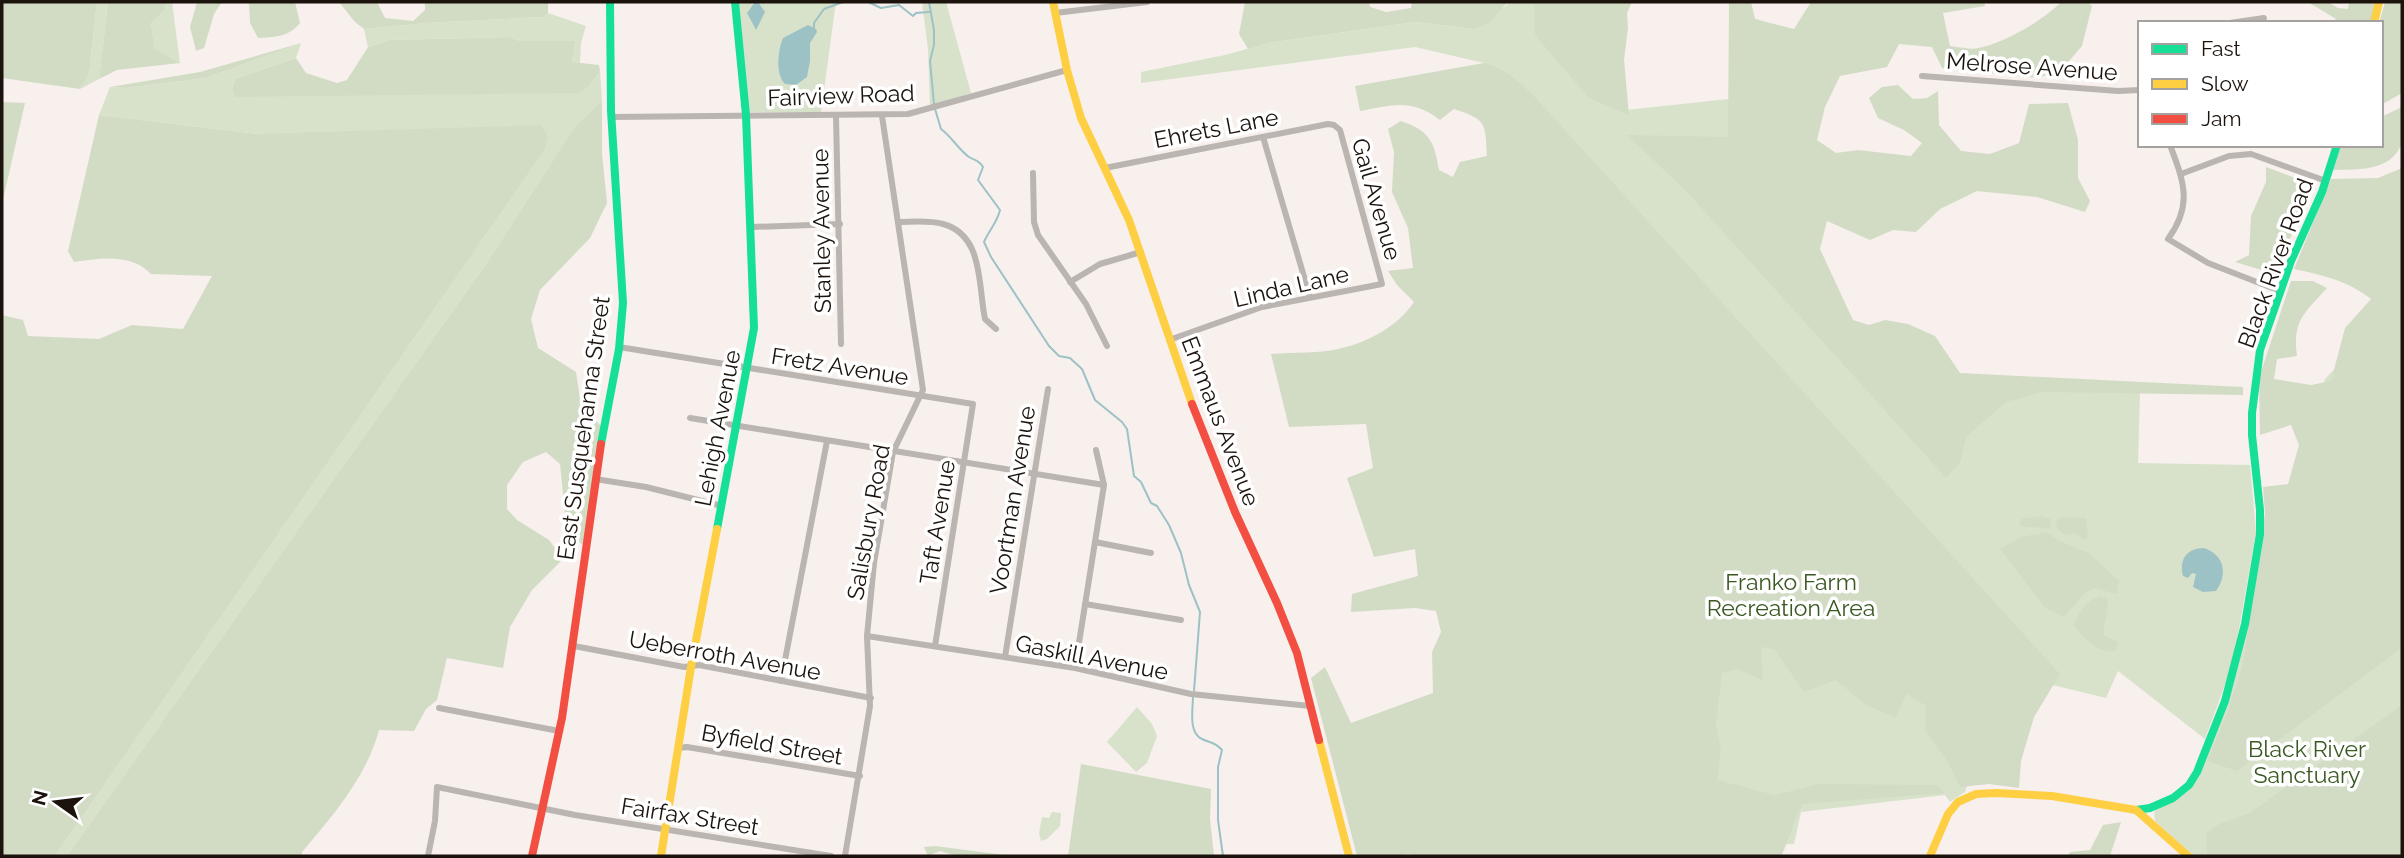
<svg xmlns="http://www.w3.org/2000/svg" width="2404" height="858" viewBox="0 0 2404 858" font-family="Raleway,sans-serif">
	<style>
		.green { fill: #d8e2cb }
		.forest { fill: #d2dcc5 }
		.water { fill: #9dc2c6 }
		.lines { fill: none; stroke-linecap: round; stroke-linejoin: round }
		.stream { stroke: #9dc2c6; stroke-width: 2 }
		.street { stroke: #bab5b1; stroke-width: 6 }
		.fast { stroke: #16e098; stroke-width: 8 }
		.slow { stroke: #ffcf43; stroke-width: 8 }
		.jam { stroke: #f24e42; stroke-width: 8 }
		.labels { text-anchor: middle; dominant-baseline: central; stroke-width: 7; stroke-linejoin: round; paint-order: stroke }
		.street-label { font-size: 23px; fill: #1c130d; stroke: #fff }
		.park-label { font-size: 23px; fill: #3a5821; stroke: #fff }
	</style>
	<rect width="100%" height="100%" fill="#f7f0ed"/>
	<g class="green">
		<path d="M97,2h11l-9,77 -19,10 9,-14z"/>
		<path d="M166,2h6l8,61 -25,-13 -4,-27 14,-13z"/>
		<path d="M738,2h98l-15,110h-73z"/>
		<path d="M922,2h24l25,91 -41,14 -2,-58z"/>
		<path d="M1508,2h26v4l29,-4h51l12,108 149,-16 65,268 300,28 -2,73 112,2 6,68 -23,130 -28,76 -87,-68 -12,27 -103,-25 -38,119 -15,10 -5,-7 -144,17 -7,32 -179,8 -131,-789 -69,-16 -274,36v-11l84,-17 43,-12 147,-21 59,7 33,-24z"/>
		<path d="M548,13l38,13 -5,17 -1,20 -8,-1 2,-21h-55l-8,-4 -122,3 -21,7 -4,-18 62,-6 117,-6z"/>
		<path d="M301,43l-5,15 -61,21 -3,10 358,-4 10,-14 2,30 -27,25 -89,138 -419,592h-12l489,-705 -285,-17 -160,-19 11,-28 15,1 81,-10z"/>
		<path d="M2402,186v670h-209l-38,-35 -1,-8 2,-3 27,-16 46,-93 24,-100 72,-222 64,-68z"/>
		<path d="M1137,707l15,17 5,12 -10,27 -11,9 -29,-30z"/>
		<path d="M1052,812l9,1 -1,13 -13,13 -6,2 -2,-8 3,-16 7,1z"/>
	</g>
	<g class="forest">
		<path d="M2,2h95l-8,73 -9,14 -78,-11z"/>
		<path d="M108,2h58l-1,8 -14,13 4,26 25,14 -63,7 -18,9z"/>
		<path d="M197,2h25l-8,12 -10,34 -8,3 -6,-24z"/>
		<path d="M249,2h46l5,21c-11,14 -25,14 -42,15l-8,-15z"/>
		<path d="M339,2h38l8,16 28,3 12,-11v-8h123v11l-5,4 -117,6 -62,6 -9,-7z"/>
		<path d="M1245,2h124l1,5 16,5 25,-4 1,-6h96l-18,20 -16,7 -59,-7 -147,21 -20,6 -9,-15z"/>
		<path d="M1534,2h98l-5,11 1,15 -4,32 5,55 -40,-17 -54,-63z"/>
		<path d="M1729,2h22l4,17 39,10 17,-27h173l1,4 -42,7 7,33c9,1 20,4 28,2 24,-4 66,-28 83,-46h27l4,4 -10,40 -18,21 -25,11 -97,-10 -10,-21 -33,-3 -12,23 -47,9 -15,31 -8,33 19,13 22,-3 53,6 11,-13 -18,-13 -26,-12 -9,-20 13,-11 16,-2 15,14 14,-1 11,-7 1,34 22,26 29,3 29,-11 10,-39 39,-1 10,37v38l12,23 -5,11 -48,-15 -60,-6 -37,18 -24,23 -23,-2 -23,10 -43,-19 -7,28 33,71 16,5 16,-5 23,4 27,12 25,37 283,14v8l-200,-3 -37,10 -40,35 -6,26 -14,15 -260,-287 -59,-56 101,2z"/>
		<path d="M2308,2h20l10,6 10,1 1,-7h26l-4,21h-39l4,-4z"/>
		<path d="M2385,2h17v91l-21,12v-82h-2z"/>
		<path d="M511,37l8,4h56l-3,21 27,3 1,6 -10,14 -12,8 -343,4 -3,-8 3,-10 61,-21 10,15 31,10 10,-3 21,-33 21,-7z"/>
		<path d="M301,43l-95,35 -81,10 -15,-1 90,-15z"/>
		<path d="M1484,63c20,4 35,19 50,33l526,578 -26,43 -13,44 -2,27 -30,-4 -29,3 -13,-26 -22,-30 1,-25 -19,-12 -12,24 -32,-15 -27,-23 -32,12 -30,-43 -13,-2 2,33 -27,-11 -14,4 -6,51 5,27 -4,29 58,15 45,-11 117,1 7,8 -141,11c-10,16 -13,35 -22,52h-366l-7,-2 -6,2h-45l-46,-178 14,-11 26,56 82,-30 -1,-41 9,-20 -5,-21 -21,-3 -64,4 1,-18 66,-18 -3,-27 -41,8 -27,-79 26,-10 -7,-44 -77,3 -18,-73c23,-2 49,0 71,-6 27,-6 57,-23 72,-46l-17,-17 -9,-14 25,-3 -5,-40 -16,-36 2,-40 -6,-23 13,-8c29,10 33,20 38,49l14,7 7,-15 27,-6c-2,-34 0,-36 -33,-47l-14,11c-29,-22 -47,-15 -80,-9l-5,-25z"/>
		<path d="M602,101v53l5,49 -17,35 -50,52 -9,29 7,29 38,24 5,34 23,23 -19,118 -12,-11 -8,-22 -5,-50 -14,-12 -23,10 -16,23v24l10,11 32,20 14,19 -31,31 -22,37 -7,41 -56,-10 -10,42 -11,9 -12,22 -35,-1c-12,46 -47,87 -77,122v4h-235l419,-592 89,-138z"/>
		<path d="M2,102l23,1 -23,101z"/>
		<path d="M2402,107c0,11 2,29 -1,38 -11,27 -44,24 -68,25l8,-25h40v-28z"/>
		<path d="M99,115l160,19 282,-9 7,12 -4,14 -489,705h-53v-541l21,5 5,16 71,3 33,-14 51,4 29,-53 -61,-2c-19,-21 -52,-16 -77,-12l-6,-11z"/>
		<path d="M2266,167l32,12 2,9 8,7 -30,73 -13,3 -30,-9 14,-7 2,-39 15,-34z"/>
		<path d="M2402,168v480l-165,123 -30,-10 20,-48 16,-49 22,-151 -2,-26 25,-3 11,-39 -8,-20 -31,10 -1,-57 32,-97h22l14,7c-22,25 -35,32 -30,68l-20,3 -3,20 37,6 20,-4 14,-53 26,-29c-23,-18 -48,-24 -77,-30l37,-90 47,-1z"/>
		<path d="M2041,516l10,3 -1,9 -24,-1 -7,-2 2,-6z"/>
		<path d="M2063,517l23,1 2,18 -4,4 -10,-7 -7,2 -9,-5 -2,-5 1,-6z"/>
		<path d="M2046,532l14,9 29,12 30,28 -2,13 -23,-6 -9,5 -21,24 -19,-9 -45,-59 21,-12z"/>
		<path d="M2099,596l8,3c3,12 -4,24 -3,36l14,7 -2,9c-20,3 -30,-12 -43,-26 6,-12 12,-23 26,-29z"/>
		<path d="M2402,705v151h-195l-1,-23 15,-10 27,-9z"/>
		<path d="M1081,764l130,25 -1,30 4,37h-146z"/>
		<path d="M2121,822l-11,34h-42l2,-4 20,-2 13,-25z"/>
		<path d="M935,846l77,10h-55l-17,-5 -12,5 -4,-9z"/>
	</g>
	<g class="water">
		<path d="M755,2h3l7,10 -9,18 -9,-17z"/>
		<path d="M808,25l8,4 1,3 -7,11v18l-3,16 -11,8 -11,-1c-10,-10 -7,-34 -2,-46z"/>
		<path d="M2204,548c21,7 24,27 12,43l-13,1 -10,-5 3,-13 -4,-1 -4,5 -5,-2c-4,-17 4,-28 21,-28z"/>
	</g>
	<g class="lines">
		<g class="stream">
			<path d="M868,2l13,6 18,-3 14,11 3,-3 13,-1"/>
			<path d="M929,2l5,28v15l-4,16 4,43"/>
			<path d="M814,28v-5l10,-14 19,-7"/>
			<path d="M935,109l6,20c11,8 17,20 28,28 7,4 10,3 14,10l-5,13 22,30c-3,13 -11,20 -16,32l7,15 58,89 10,10 11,2 12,11 13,31 27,22 5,7 7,47 7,6 10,21 6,3 12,19 12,28 8,32 11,27 -6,79"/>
			<path d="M1193,696c0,13 -5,37 9,43 8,4 13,3 20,11l-4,17v53l5,36"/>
		</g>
		<g class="street">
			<path d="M1055,13l92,-11"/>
			<path d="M2230,23l34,-5"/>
			<path d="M1922,76l196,15 22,-1"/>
			<path d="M836,116l5,228"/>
			<path d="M611,117l297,-3 159,-44"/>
			<path d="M1263,137l47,160"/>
			<path d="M2170,145c14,37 23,60 -2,94l40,24 72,28"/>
			<path d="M1105,168l223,-44 6,1 6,5 42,154 -120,23 -93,33"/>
			<path d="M1033,173l1,49 4,13 48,69 21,42"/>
			<path d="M2181,174l48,-18 22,-2 75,27"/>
			<path d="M898,222c14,0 31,-2 45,2 41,11 35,62 42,95l11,10"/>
			<path d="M752,227l88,-3"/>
			<path d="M1070,282l30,-18 41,-12"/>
			<path d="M619,347l354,57 -38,242"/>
			<path d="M690,418l414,67"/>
			<path d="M595,479l51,8 76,19"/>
			<path d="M1095,542l56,11"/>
			<path d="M1085,604l96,16"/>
			<path d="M867,636l208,32 116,26 119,12"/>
			<path d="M574,646l110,21 15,-2 172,33"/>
			<path d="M1005,657l43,-268"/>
			<path d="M1075,668l29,-183 -8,-35"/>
			<path d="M781,681l46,-240"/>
			<path d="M439,708l120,23"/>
			<path d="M678,748l9,-1 173,29"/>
			<path d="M428,856l7,-35 2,-34 138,28 256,41"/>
			<path d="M845,856l25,-150 -3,-70 7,-73 19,-111 30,-62 -41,-274"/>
		</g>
		<g class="fast">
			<path d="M601,444l18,-95 4,-46 -12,-192 -1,-109"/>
			<path d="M717,529l37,-201 -8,-213 -11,-113"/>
			<path d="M2136,810l14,-2 23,-10 16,-13 8,-13 28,-71 20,-77 15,-90v-24l-8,-75v-22l8,-63 31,-89 31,-69 15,-47"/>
		</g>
		<g class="slow">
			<path d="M1053,2l14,68 14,48 48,102 63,184"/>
			<path d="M2374,23l5,-21"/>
			<path d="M1319,740l30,116"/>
			<path d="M661,856l30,-189 26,-138"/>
			<path d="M1930,856l18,-42 10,-12 18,-8 20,-1 56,3 84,14 52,46"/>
		</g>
		<g class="jam">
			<path d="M1192,404l43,108 42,91 20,50 22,87"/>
			<path d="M532,856l30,-138 39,-274"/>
		</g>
	</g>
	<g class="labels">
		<g class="street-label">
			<text transform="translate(2032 66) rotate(4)">Melrose Avenue</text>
			<text transform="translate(841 95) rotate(-2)">Fairview Road</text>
			<text transform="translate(1216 128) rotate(-11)">Ehrets Lane</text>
			<text transform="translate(1377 199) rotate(74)">Gail Avenue</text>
			<text transform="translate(821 231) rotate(-91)">Stanley Avenue</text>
			<text transform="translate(2275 263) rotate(-70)">Black River Road</text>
			<text transform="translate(1291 286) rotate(-13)">Linda Lane</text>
			<text transform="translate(840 366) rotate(9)">Fretz Avenue</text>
			<text transform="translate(1221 421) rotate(69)">Emmaus Avenue</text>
			<text transform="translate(583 428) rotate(-82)">East Susquehanna Street</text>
			<text transform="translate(717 428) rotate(-79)">Lehigh Avenue</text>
			<text transform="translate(1012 500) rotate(-81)">Voortman Avenue</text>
			<text transform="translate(868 522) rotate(-80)">Salisbury Road</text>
			<text transform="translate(937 522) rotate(-81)">Taft Avenue</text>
			<text transform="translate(725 655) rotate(10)">Ueberroth Avenue</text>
			<text transform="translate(1092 657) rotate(11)">Gaskill Avenue</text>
			<text transform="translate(772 744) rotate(10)">Byfield Street</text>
			<text transform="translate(690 816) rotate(9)">Fairfax Street</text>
		</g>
		<g class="park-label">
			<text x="1791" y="581">Franko Farm<tspan x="1791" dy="26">Recreation Area</tspan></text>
			<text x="2307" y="748">Black River<tspan x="2307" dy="26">Sanctuary</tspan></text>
		</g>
	</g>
	<rect width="2404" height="858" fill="none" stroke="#1c130d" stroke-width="7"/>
	<rect x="2138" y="21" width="245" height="126" fill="#ffffff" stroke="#a4a19e" stroke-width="2"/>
	<rect x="2152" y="44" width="35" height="10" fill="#16e098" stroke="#a4a19e" stroke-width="2"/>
	<text x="2201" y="56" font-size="21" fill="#1c130d">Fast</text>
	<rect x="2152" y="79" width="35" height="10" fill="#ffcf43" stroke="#a4a19e" stroke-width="2"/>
	<text x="2201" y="91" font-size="21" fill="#1c130d">Slow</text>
	<rect x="2152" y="114" width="35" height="10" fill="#f24e42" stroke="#a4a19e" stroke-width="2"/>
	<text x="2201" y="126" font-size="21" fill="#1c130d">Jam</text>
	<g transform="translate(56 802) rotate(284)" stroke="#ffffff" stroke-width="5" paint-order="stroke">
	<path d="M0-5L12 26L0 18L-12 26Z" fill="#1c130d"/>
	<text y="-10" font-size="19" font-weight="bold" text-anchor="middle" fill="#1c130d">N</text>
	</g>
</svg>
